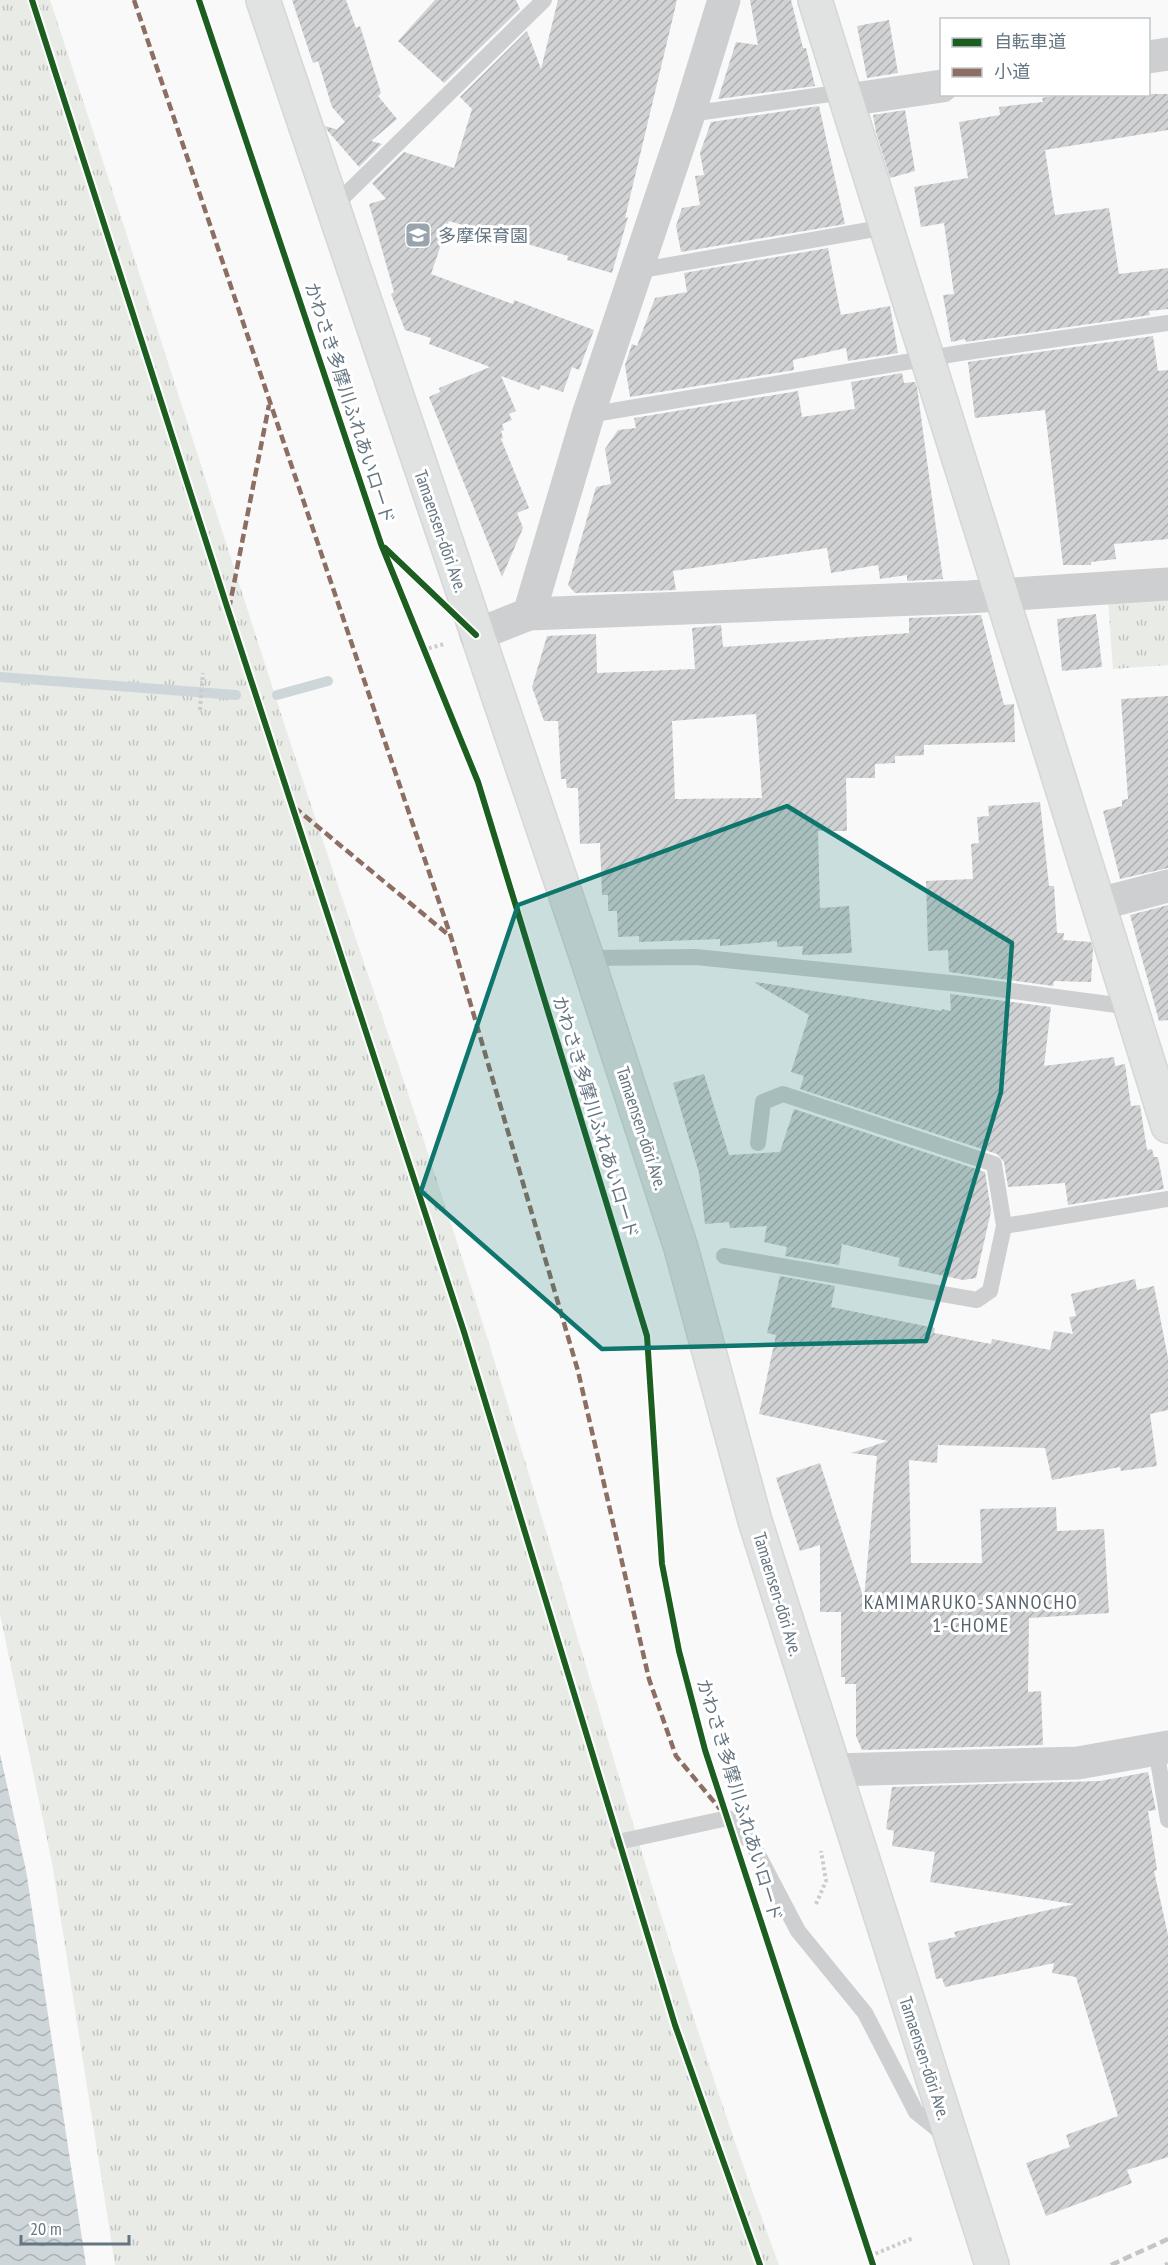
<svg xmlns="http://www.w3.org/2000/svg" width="1168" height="2265" viewBox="0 0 1168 2265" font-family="'PT Sans Narrow','Noto Sans JP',sans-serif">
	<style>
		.park { fill: url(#park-tufts) }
		.water { fill: url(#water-waves) }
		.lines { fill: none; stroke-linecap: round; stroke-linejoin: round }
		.stream { stroke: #ced6d9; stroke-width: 10 }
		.building { fill: url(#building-hatch); fill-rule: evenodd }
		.secondary-casing { stroke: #d5d6d7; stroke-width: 36 }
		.primary-casing { stroke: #d5d6d7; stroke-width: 36 }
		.path { stroke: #cbcccd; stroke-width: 4; stroke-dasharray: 3 3; stroke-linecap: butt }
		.lane { stroke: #cecfd0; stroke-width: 16 }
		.street { stroke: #cecfd0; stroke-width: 33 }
		.secondary { stroke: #e1e2e2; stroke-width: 33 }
		.primary { stroke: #e1e2e2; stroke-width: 33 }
		.rail { stroke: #c3c5c6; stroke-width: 4.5; stroke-dasharray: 9 4.5; stroke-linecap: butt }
		.quiet { stroke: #8d6e63; stroke-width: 4.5; stroke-dasharray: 9 4.5; stroke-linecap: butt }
		.cycleway-casing { stroke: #fff; stroke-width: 10 }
		.cycleway { stroke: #1b5e20; stroke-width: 6 }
		.marked { fill: #0f766e; fill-opacity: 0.2; stroke: #0f766e; stroke-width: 4.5; stroke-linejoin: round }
		.labels { text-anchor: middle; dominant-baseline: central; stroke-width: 6; stroke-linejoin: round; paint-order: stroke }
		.poi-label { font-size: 18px; fill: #657683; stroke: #fff; text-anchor: start }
		.street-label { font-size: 18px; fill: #657683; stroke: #fff }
		.neighbourhood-label { font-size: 20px; letter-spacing: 1.5px; fill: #57646e; stroke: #fff }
	</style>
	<defs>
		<pattern id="park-tufts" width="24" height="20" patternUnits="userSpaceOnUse" patternTransform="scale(1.5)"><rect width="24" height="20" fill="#e8ebe6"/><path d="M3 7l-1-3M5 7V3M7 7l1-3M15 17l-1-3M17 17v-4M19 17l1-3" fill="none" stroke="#c0c3c0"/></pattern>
		<pattern id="water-waves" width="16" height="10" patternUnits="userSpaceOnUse" patternTransform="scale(1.5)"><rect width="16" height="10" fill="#ced6d9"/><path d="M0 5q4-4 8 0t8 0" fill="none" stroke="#abb2b5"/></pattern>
		<pattern id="building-hatch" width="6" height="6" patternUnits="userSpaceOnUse" patternTransform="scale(1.5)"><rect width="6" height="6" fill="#d0d2d3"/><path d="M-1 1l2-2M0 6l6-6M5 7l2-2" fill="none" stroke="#acafb1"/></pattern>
	</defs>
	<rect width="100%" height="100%" fill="#f9f9f9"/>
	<g class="park">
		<path d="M0,0h50c79,239 155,478 232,717 59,182 123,362 181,544 107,334 194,675 316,1004h-664l-63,-402 -52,-249z"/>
		<path d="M1168,595v70l-55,4 -5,-69z"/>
	</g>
	<path class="water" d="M0,1754l26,116 60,395h-86z"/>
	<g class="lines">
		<g class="stream">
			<path d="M0,677l236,18"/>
			<path d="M277,695l51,-14"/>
		</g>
	</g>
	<g class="building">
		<path d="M292,0h54l10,28 4,-2 21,67 -3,3 19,23 -26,22 11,3 -23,23 -33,-38 -1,-3 14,4 -2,-1 8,-7 -13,-15 -14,-46 -5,2z"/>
		<path d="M435,0h81l4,9 -76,74 -46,-42z"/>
		<path d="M558,0h119l-52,218 3,-1 -16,56 -45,-13 1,-4 -119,-35 -18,53 82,30 1,-4 80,30 -15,40 -7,-3 -9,25 -22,-7 -2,5 -38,-14 15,35 -7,3 3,6 -10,4 2,6 -3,1 2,7 -2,1 28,69 -12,5 6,15 -21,49 -73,-180 11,-5 -1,-4 51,-21 -61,-23 2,-6 -26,-8 -14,-36 3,-2 -25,-88 17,-5 -14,-16 32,-31 50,16 18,-59 -12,-12 67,-66 14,38z"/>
		<path d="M750,0h41l12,48h3l9,38 -97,13 18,-57 22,3z"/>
		<path d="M889,20l9,53 -31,5 -10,-52z"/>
		<path d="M1063,94h105v36l-123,20 10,65 54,-7 10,66 49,-6v41l-19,2 1,4 -184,27 -1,-3 -14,3 -8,-47 11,-1 -10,-71 -23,4 -7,-40 54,-9 -9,-56 41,-7 -1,-8 44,-5 -1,-4z"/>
		<path d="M819,106l26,118 -164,28 -5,-26 6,-18 18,-3 -5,-29 9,-1 -4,-22 11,-31z"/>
		<path d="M905,110l10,61 -25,7 -14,-46 -3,-17z"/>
		<path d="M828,248l13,67 49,-9 8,47 -50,8 -2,-13 -53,12 1,10 -164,27 -5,-32 7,-21 5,2 18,-48 32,-6 -3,-19z"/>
		<path d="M1153,336l5,35 10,-1v169l-54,5 2,15 -25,3v3h-28l-18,-155 -70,8 -7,-56z"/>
		<path d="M902,373l2,10 11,-1 2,5 26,192 -36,2v-6l-27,4 -2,-14 -47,8 -4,-25 -154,23 3,19 -101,3 -7,-8 28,-98 15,-3 -6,-35 13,-19 18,-2 -2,-10 164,-27 4,26 53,-8 -4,-27z"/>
		<path d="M1096,614l6,53 -40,4 -5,-52z"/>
		<path d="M981,615l23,90 10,-1 1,38 -91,3v10l-29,1v7l-20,1v14h-29l1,53h-29l2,77 29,-2 3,47 -50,2 1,-9 -26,1v-6l-57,5v-7l-81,3v-6l-21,1 -1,-26h-9v-16h-6l-2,-52 -20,1 -2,-56h-11l-1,-9h-5l-3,-58h-14l-12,-34 15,-51 49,-2 1,39 98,-4 -3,-41 29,-3 2,22 186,-14v-15zM756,714l6,84 -87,1 -3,-78z"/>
		<path d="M1168,696v172l-48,11 -17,-68 19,-5v-6l6,-1 -7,-100z"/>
		<path d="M1040,802l9,84h5l3,47h7l-1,7 28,2 2,6 -2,34 -37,-1 -1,5 -104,-14 -1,-22 -20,1 -2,-70 47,-2 -2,-35 8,-1 -2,-26 12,-1 -1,-10z"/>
		<path d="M1168,905v115l-9,1 -29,-106z"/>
		<path d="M756,982l186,29v-2l9,2 -1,-17 101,13 -7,59 70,-9 1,9 10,-2 6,42 9,-1 7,45 5,-1 2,8h4l6,32 -96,16 -3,-22 -57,4 -4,-25 -7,-8 -197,-65 4,-13 -13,-4 18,-57 -54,-32z"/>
		<path d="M704,1074l25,81 51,-3 14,-43 191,63 6,39 -15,67 -13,2 -65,-14 2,-8 -58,-14 -3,21 -54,-9 2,-9 -23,-5 3,-16 -37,2 -1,-6 -24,2 -6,-51 -26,-90z"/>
		<path d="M780,1276l55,10 -4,21 104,21 -1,5 57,11 1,-5 58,11 4,-19 19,3 -4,-17 7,-1 -5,-22 64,-15 2,11 17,-4 14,72v52l-18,4 7,52 -36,5 -1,-4 -68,13 -7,-32 -107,-3 -1,18 -28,-3 2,103h71l-2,-54 76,-2 1,24 47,-2 5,84 -80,5 -1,74 13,-1 2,54 -181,5 -6,-14v-52h-11v-7h-4v-65h-21v-67l-20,6 -24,-73 44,-15 44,136 13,-143 -26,-3 37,-12 -129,-27 17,-79 -9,-2z"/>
		<path d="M1148,1772l8,38 -8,1 9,59 -3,1 14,64v222l-41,13 5,13 -86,33 -20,-53 44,-16 -4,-12 52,-19 -42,-139 -24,-4 2,-10 -109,24 -3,-9 -6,1 -8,-36 28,-6 -2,-5 120,-28 -144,-22 5,-30 -43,-6 2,-15 -8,-2 6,-42 208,-6z"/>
	</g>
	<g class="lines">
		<defs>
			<path id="secondary" d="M815,0l353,1126"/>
			<path id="primary" d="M263,0l324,958 94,290 74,273 237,744"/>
		</defs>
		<use href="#secondary" class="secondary-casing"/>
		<use href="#primary" class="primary-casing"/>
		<g class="path">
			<path d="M423,650l21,-6"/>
			<path d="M200,710l3,-37"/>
			<path d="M816,1904l10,-23 -5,-30"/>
			<path d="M870,2256l43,-18"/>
		</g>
		<g class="lane">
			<path d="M689,114l155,-22"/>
			<path d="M333,207l211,-207"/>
			<path d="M636,271l250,-44"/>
			<path d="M588,415l372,-62 208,-30"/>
			<path d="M587,958l109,-1 264,27 171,23"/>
			<path d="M1004,1226l164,-27"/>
			<path d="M724,1256l253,44 13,-9 14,-65 -10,-62 -211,-70 -20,8 -5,41"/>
			<path d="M1156,1749l12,71"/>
			<path d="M618,1842l110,-24 25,27 45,86 67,82 51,99 30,24"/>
		</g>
		<g class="street">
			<path d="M1148,57l20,-3"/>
			<path d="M847,100l95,-14"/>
			<path d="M529,614l439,-17 200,-13"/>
			<path d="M476,635l53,-21 59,-199 101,-301 35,-114"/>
			<path d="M1099,904l69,-18"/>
			<path d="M834,1770l244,-7 90,-16"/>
		</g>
		<use href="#secondary" class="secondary"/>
		<use href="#primary" class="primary"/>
		<g class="rail">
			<path d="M1111,2265l57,-26"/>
			<path d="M1165,2265l3,-1"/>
		</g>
		<g class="quiet">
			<path d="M134,0l317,937 127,434 71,308 27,77 44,53"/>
			<path d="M229,609l40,-204"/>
			<path d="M294,807l157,130"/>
		</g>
		<defs>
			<g id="cycleway">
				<path d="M32,0l197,613 235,719 211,693 85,240"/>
				<path d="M199,0l182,544 97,238 169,554 15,228 17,87 26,99 168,515"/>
				<path d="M385,548l91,87"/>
			</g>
		</defs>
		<use href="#cycleway" class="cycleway-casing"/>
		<use href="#cycleway" class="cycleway"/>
	</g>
	<path class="marked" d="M787,806l225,137 -11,149 -75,249 -324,8 -181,-158 97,-286z"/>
	<defs>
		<symbol id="school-square" viewBox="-11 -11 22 22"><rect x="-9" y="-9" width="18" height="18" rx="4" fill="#99a4ac" stroke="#fff"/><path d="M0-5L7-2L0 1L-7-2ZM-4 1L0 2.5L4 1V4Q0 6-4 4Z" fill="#fff"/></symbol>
	</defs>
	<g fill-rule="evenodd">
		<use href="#school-square" x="403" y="220" width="30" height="30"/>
	</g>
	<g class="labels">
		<g class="poi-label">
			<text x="438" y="235">多摩保育園</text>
		</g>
		<g class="street-label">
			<text transform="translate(350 403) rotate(72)">かわさき多摩川ふれあいロード</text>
			<text transform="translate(441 531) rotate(71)">Tamaensen-dōri Ave.</text>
			<text transform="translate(596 1117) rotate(73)">かわさき多摩川ふれあいロード</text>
			<text transform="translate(642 1128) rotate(72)">Tamaensen-dōri Ave.</text>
			<text transform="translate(778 1594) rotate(73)">Tamaensen-dōri Ave.</text>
			<text transform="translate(740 1800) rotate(73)">かわさき多摩川ふれあいロード</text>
			<text transform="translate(925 2058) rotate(72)">Tamaensen-dōri Ave.</text>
		</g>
		<g class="neighbourhood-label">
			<text x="971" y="1602">KAMIMARUKO-SANNOCHO<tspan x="971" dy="23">1-CHOME</tspan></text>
		</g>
	</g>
	<rect x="940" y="18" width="210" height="78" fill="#ffffff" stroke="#c1c8cd" stroke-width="1.5"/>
	<rect x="952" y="38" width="30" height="9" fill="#1b5e20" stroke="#c1c8cd" stroke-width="1.5"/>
	<text x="994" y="48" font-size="18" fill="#657683">自転車道</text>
	<rect x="952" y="68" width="30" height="9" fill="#8d6e63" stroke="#c1c8cd" stroke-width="1.5"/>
	<text x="994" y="78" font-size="18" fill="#657683">小道</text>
	<path d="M21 2235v9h108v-9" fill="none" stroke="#657683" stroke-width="3"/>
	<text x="30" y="2235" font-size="18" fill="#657683" stroke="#ffffff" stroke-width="4.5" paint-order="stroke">20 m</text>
</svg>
